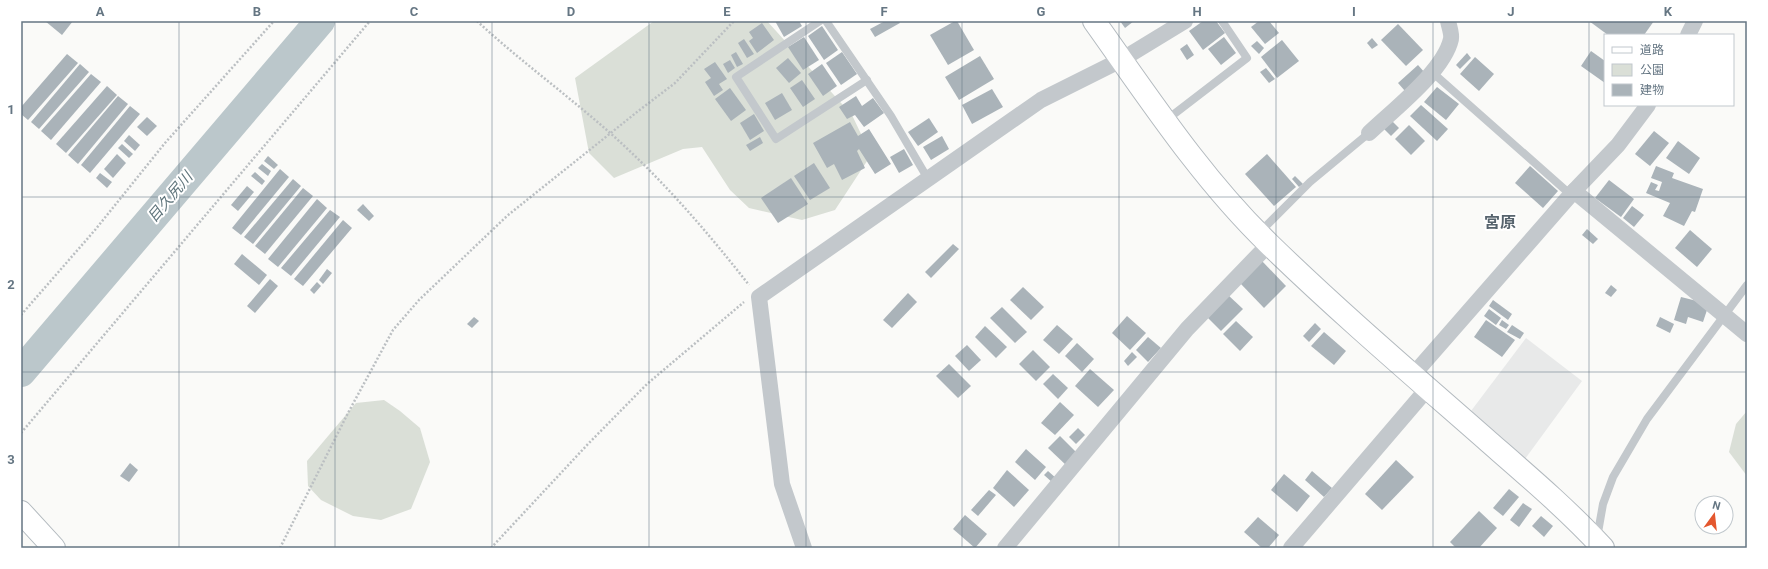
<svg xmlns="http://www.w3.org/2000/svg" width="1768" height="569" viewBox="0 0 1768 569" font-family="Roboto,'Noto Sans JP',sans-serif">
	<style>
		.built { fill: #e8e9e9 }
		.green { fill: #dadfd7 }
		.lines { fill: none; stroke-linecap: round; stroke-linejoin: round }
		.river { stroke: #bbc7cb; stroke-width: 30 }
		.building { fill: #aab3b9 }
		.secondary-casing { stroke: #b3babf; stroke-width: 24 }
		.path { stroke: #bbbfc2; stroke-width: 2.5; stroke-dasharray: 2 2; stroke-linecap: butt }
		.lane { stroke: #c3c8cc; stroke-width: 8 }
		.street { stroke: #c3c8cc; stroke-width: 16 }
		.secondary { stroke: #fff; stroke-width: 22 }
		.grid { fill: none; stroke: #657683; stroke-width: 1; stroke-opacity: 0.55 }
		.labels { text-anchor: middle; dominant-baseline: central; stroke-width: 4; stroke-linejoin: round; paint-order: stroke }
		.water-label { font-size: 15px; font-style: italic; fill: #60757c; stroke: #fff }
		.quarter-label { font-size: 16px; font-weight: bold; fill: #57646e; stroke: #fff }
		.neatline { fill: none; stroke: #657683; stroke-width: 1.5 }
		.grid-label { font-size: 13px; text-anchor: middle; font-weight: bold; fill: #657683 }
	</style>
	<rect width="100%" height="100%" fill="#fafaf8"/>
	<path class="built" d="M1526,338l56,43 -57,78 -54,-48z"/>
	<g class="green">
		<path d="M654,21h113l85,94 19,40 -36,55 -33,10 -53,-12 -19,-18 -28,-43 -19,2 -69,29 -25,-25 -14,-75z"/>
		<path d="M384,400l16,11 20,17 10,34 -19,47 -30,11 -28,-4 -32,-16 -13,-14 -1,-25 49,-58z"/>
		<path d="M1747,411v65l-18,-24 7,-28z"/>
	</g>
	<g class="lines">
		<path class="river" d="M21,372l299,-351"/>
	</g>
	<g class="building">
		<path d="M45,21h28l-11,14z"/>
		<path d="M775,21h24l3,5 -18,11z"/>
		<path d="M885,21h14l1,2 -25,14 -5,-8z"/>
		<path d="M955,21h2l17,29 -26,15 -18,-30z"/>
		<path d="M1120,21h14l-9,7z"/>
		<path d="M1203,21h13l9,12 -22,17 -14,-19z"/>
		<path d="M1259,21h10l10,12 -14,11 -14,-17z"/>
		<path d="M1589,21h65l-10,14h-36z"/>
		<path d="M762,23l12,17 -17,13 -8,-12 4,-3 -4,-6z"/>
		<path d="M1398,24l25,26 -17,16 -25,-26z"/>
		<path d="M822,26l16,24 -14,10 -16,-24z"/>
		<path d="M804,37l15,23 -16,10 -15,-23z"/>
		<path d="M1224,37l12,16 -15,12 -13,-16z"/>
		<path d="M1372,38l6,7 -6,4 -5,-6z"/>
		<path d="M744,39l10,15 -7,4 -9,-15z"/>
		<path d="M1282,40l17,21 -22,17 -16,-21z"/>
		<path d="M1257,41l7,7 -5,6 -8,-8z"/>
		<path d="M1187,44l7,11 -7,5 -7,-11z"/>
		<path d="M1591,51l14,10v22l-24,-17z"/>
		<path d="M736,52l7,12 -6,3 -6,-12z"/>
		<path d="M842,52l15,22 -16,11 -15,-22z"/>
		<path d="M1467,53l4,5 -11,11 -4,-4z"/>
		<path d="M67,54l11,9 -50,57 -7,-6v-7z"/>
		<path d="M980,56l14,23 -35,21 -14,-23z"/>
		<path d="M1475,57l19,17 -15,17 -19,-17z"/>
		<path d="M788,58l13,15 -12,10 -13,-15z"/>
		<path d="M730,60l5,8 -7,5 -5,-9z"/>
		<path d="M715,62l12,17 -8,5 4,6 -9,6 -9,-14 6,-4 -7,-9z"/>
		<path d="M80,64l9,8 -50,57 -8,-7z"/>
		<path d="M822,64l15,22 -14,10 -15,-22z"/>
		<path d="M1418,65l7,8 -20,18 -7,-8z"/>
		<path d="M1266,68l9,11 -6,4 -9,-11z"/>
		<path d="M91,74l10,8 -50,58 -10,-9z"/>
		<path d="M802,80l13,19 -12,8 -13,-19z"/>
		<path d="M107,86l10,9 -51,58 -10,-9z"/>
		<path d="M1437,87l22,17 -13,16 -22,-18z"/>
		<path d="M730,88l16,22 -15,11 -16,-22z"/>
		<path d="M992,89l11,18 -31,17 -10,-19z"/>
		<path d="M782,93l10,17 -17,10 -10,-17z"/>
		<path d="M118,96l10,8 -50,60 -10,-9z"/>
		<path d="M856,96l6,10 11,-8 11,15 -20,14 -9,-12 -8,4 -8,-12z"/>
		<path d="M1421,105l27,24 -11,12 -27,-25z"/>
		<path d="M130,106l10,8 -50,59 -9,-8z"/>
		<path d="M754,114l10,17 -14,9 -10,-17z"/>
		<path d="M147,117l10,9 -10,10 -10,-9z"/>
		<path d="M929,118l9,14 -20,14 -10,-14z"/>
		<path d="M1392,121l7,7 -8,8 -7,-7z"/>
		<path d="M850,122l8,14 11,-7 22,35 -16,10 -16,-25 -2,2 8,17 -23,12 -8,-16 -7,4 -14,-25z"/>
		<path d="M1409,125l16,16 -14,14 -16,-16z"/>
		<path d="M1654,131l15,12 -19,23 -15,-12z"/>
		<path d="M129,135l11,10 -5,6 -11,-10z"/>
		<path d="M942,136l7,13 -18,11 -8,-13z"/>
		<path d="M760,137l3,6 -13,8 -4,-6z"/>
		<path d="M1678,141l22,17 -11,16 -23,-16z"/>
		<path d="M122,144l11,10 -4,4 -11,-10z"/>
		<path d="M904,149l9,16 -14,8 -9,-16z"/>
		<path d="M117,154l9,9 -13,15 -9,-9z"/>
		<path d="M1267,154l29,33 -22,19 -29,-32z"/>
		<path d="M268,156l10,9 -4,4 -10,-8z"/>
		<path d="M814,163l16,25 -20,12 -16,-24z"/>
		<path d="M262,164l9,7 -3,5 -10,-8z"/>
		<path d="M1530,166l28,25 -15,17 -28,-25z"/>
		<path d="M1656,166l18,7 -2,5 31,11 -8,23 -3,-1 -8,15 -21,-10 7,-13 -24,-10 5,-11 7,3 -3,5 4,1 3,-9 -11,-4z"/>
		<path d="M280,169l9,8 -48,58 -9,-7z"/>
		<path d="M255,172l10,9 -3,4 -11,-9z"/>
		<path d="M100,173l12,9 -5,6 -11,-10z"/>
		<path d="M1295,176l8,8 -4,3 -7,-8z"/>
		<path d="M791,178l17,26 -30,19 -17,-25z"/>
		<path d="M293,179l8,7 -48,58 -9,-7z"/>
		<path d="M1609,180l25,19 -13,18 -26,-19z"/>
		<path d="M247,186l7,6 -16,19 -7,-6z"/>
		<path d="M303,188l10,8 -48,58 -10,-8z"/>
		<path d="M317,199l10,9 -49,59 -10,-8z"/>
		<path d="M363,204l11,12 -5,5 -12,-11z"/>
		<path d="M1632,206l12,9 -10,12 -11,-9z"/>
		<path d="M330,210l10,7 -49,59 -10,-8z"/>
		<path d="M343,220l9,8 -49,58 -9,-7z"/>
		<path d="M1587,229l11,10 -5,5 -11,-9z"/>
		<path d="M1690,230l22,19 -15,18 -22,-19z"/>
		<path d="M953,244l6,5 -28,29 -6,-6z"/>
		<path d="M242,254l25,21 -8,10 -25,-21z"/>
		<path d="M1262,261l24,25 -22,22 -24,-25z"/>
		<path d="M327,269l5,4 -9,11 -4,-4z"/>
		<path d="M270,279l8,7 -23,27 -8,-7z"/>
		<path d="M317,282l4,4 -7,8 -4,-4z"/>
		<path d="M1611,285l6,5 -6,7 -6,-4z"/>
		<path d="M1023,287l21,20 -13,13 -21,-20z"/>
		<path d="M908,293l9,9 -25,26 -9,-8z"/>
		<path d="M1227,294l16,15 -22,22 -15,-15z"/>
		<path d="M1681,297l28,7 -6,18 -15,-5 -2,7 -12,-4z"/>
		<path d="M1493,300l19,14 -4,6 -19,-14z"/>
		<path d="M1002,307l25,25 -12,11 -25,-25z"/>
		<path d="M1489,309l12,9 -5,7 -12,-9z"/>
		<path d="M1127,316l19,17 -16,17 -18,-17z"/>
		<path d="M474,317l5,4 -7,7 -5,-4z"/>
		<path d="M1660,317l14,7 -4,9 -14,-7z"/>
		<path d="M1486,320l29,20 -13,17 -28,-20z"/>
		<path d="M1502,320l7,5 -3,4 -7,-4z"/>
		<path d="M1236,321l17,16 -13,14 -17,-17z"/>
		<path d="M1315,323l6,6 -12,13 -6,-6z"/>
		<path d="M1057,325l16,14 -14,15 -16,-14z"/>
		<path d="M1512,325l12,8 -4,6 -13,-7z"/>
		<path d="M985,326l22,21 -11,11 -21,-21z"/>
		<path d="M1324,332l22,19 -12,14 -23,-19z"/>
		<path d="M1148,337l13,11 -13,14 -12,-12z"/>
		<path d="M1077,343l17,16 -12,13 -17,-16z"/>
		<path d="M967,345l14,15 -12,11 -14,-15z"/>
		<path d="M1033,350l17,17 -14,14 -17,-17z"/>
		<path d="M1132,352l5,5 -9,9 -4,-5z"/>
		<path d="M949,364l22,22 -13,12 -22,-22z"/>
		<path d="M1090,369l24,21 -16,17 -23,-21z"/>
		<path d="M1053,374l15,14 -10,11 -15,-15z"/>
		<path d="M1060,402l14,13 -19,20 -14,-12z"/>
		<path d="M1078,428l7,7 -9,9 -7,-7z"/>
		<path d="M1060,436l18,18 -11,12 -19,-18z"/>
		<path d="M1026,449l20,18 -11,13 -20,-18z"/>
		<path d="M1396,460l18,17 -32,33 -17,-16z"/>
		<path d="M130,463l8,7 -9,12 -9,-6z"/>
		<path d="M1007,470l22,20 -15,17 -21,-19z"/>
		<path d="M1048,471l9,8 -4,4 -9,-8z"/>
		<path d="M1312,471l20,17 -8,9 -19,-17z"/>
		<path d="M1284,474l26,22 -13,16 -26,-22z"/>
		<path d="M1509,489l10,8 -16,19 -10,-8z"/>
		<path d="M989,490l7,5 -18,21 -7,-6z"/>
		<path d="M1523,503l9,6 -13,18 -9,-7z"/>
		<path d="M1479,511l18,17 -18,20h-23l-6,-6z"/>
		<path d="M965,515l22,19 -12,14 -22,-19z"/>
		<path d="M1541,516l12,10 -9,11 -12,-11z"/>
		<path d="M1258,517l21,18 -11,13h-6l-18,-16z"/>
	</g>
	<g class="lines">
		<defs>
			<g id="secondary">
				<path d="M1094,21c55,77 107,157 175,223 71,69 146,133 220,198 39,34 79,68 114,106"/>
				<path d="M21,512l33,36"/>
			</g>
		</defs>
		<use href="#secondary" class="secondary-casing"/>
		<g class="path">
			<path d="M477,21c42,39 89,73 132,111 52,46 97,98 140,153"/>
			<path d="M21,315l74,-85 70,-87 109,-122"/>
			<path d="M21,433l349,-412"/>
			<path d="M280,548l68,-135 45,-83 26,-30 88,-84 130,-104 38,-29 59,-62"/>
			<path d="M491,548l97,-104 59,-60 97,-82"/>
		</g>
		<g class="lane">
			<path d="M820,21l-84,56 40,62 91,-59"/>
			<path d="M826,21l65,95 37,63"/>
			<path d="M1433,73l138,122"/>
			<path d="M1165,121l82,-63 -25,-37"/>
			<path d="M1259,233l51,-51 59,-49"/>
			<path d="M1597,538l6,-34 10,-27 34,-58 100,-134"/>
		</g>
		<g class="street">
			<path d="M1688,35l7,-14"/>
			<path d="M1369,133c24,-23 75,-62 82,-94 1,-5 -2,-13 -3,-18"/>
			<path d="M1574,191l173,143"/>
			<path d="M1413,375l161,-184 44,-46 30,-40"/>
			<path d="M804,548l-22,-64 -23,-187 282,-197 80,-40 64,-39"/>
			<path d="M1005,548l182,-219 82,-85"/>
			<path d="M1291,548l137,-160"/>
		</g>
		<use href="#secondary" class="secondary"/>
	</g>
	<path class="grid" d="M179,21v527M335,21v527M492,21v527M649,21v527M806,21v527M962,21v527M1119,21v527M1276,21v527M1433,21v527M1589,21v527M21,197h1726M21,372h1726"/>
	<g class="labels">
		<g class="water-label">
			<text transform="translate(170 197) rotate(-50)">目久尻川</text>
		</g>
		<g class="quarter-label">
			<text x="1500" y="222">宮原</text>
		</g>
	</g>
	<rect width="1768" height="569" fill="none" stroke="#ffffff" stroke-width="44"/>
	<rect x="1604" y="34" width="130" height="72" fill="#ffffff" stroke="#c1c8cd"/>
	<rect x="1612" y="47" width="20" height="6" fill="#ffffff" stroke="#c1c8cd"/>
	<text x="1640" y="54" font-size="12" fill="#657683">道路</text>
	<rect x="1612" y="64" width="20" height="12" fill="#dadfd7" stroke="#c1c8cd"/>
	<text x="1640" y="74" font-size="12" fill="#657683">公園</text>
	<rect x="1612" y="84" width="20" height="12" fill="#aab3b9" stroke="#c1c8cd"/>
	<text x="1640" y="94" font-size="12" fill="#657683">建物</text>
	<g transform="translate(1714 515) rotate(15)"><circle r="19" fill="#ffffff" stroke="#c1c8cd"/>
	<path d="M0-3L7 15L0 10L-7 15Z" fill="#e4572e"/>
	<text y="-6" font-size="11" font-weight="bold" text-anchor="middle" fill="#657683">N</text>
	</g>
	<rect x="22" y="22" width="1724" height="525" class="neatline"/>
	<g class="grid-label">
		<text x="100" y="16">A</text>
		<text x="257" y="16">B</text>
		<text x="414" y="16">C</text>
		<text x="571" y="16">D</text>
		<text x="727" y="16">E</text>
		<text x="884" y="16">F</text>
		<text x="1041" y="16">G</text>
		<text x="1197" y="16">H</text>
		<text x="1354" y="16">I</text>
		<text x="1511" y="16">J</text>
		<text x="1668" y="16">K</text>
		<text x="11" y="114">1</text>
		<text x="11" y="289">2</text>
		<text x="11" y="464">3</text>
	</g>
</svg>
